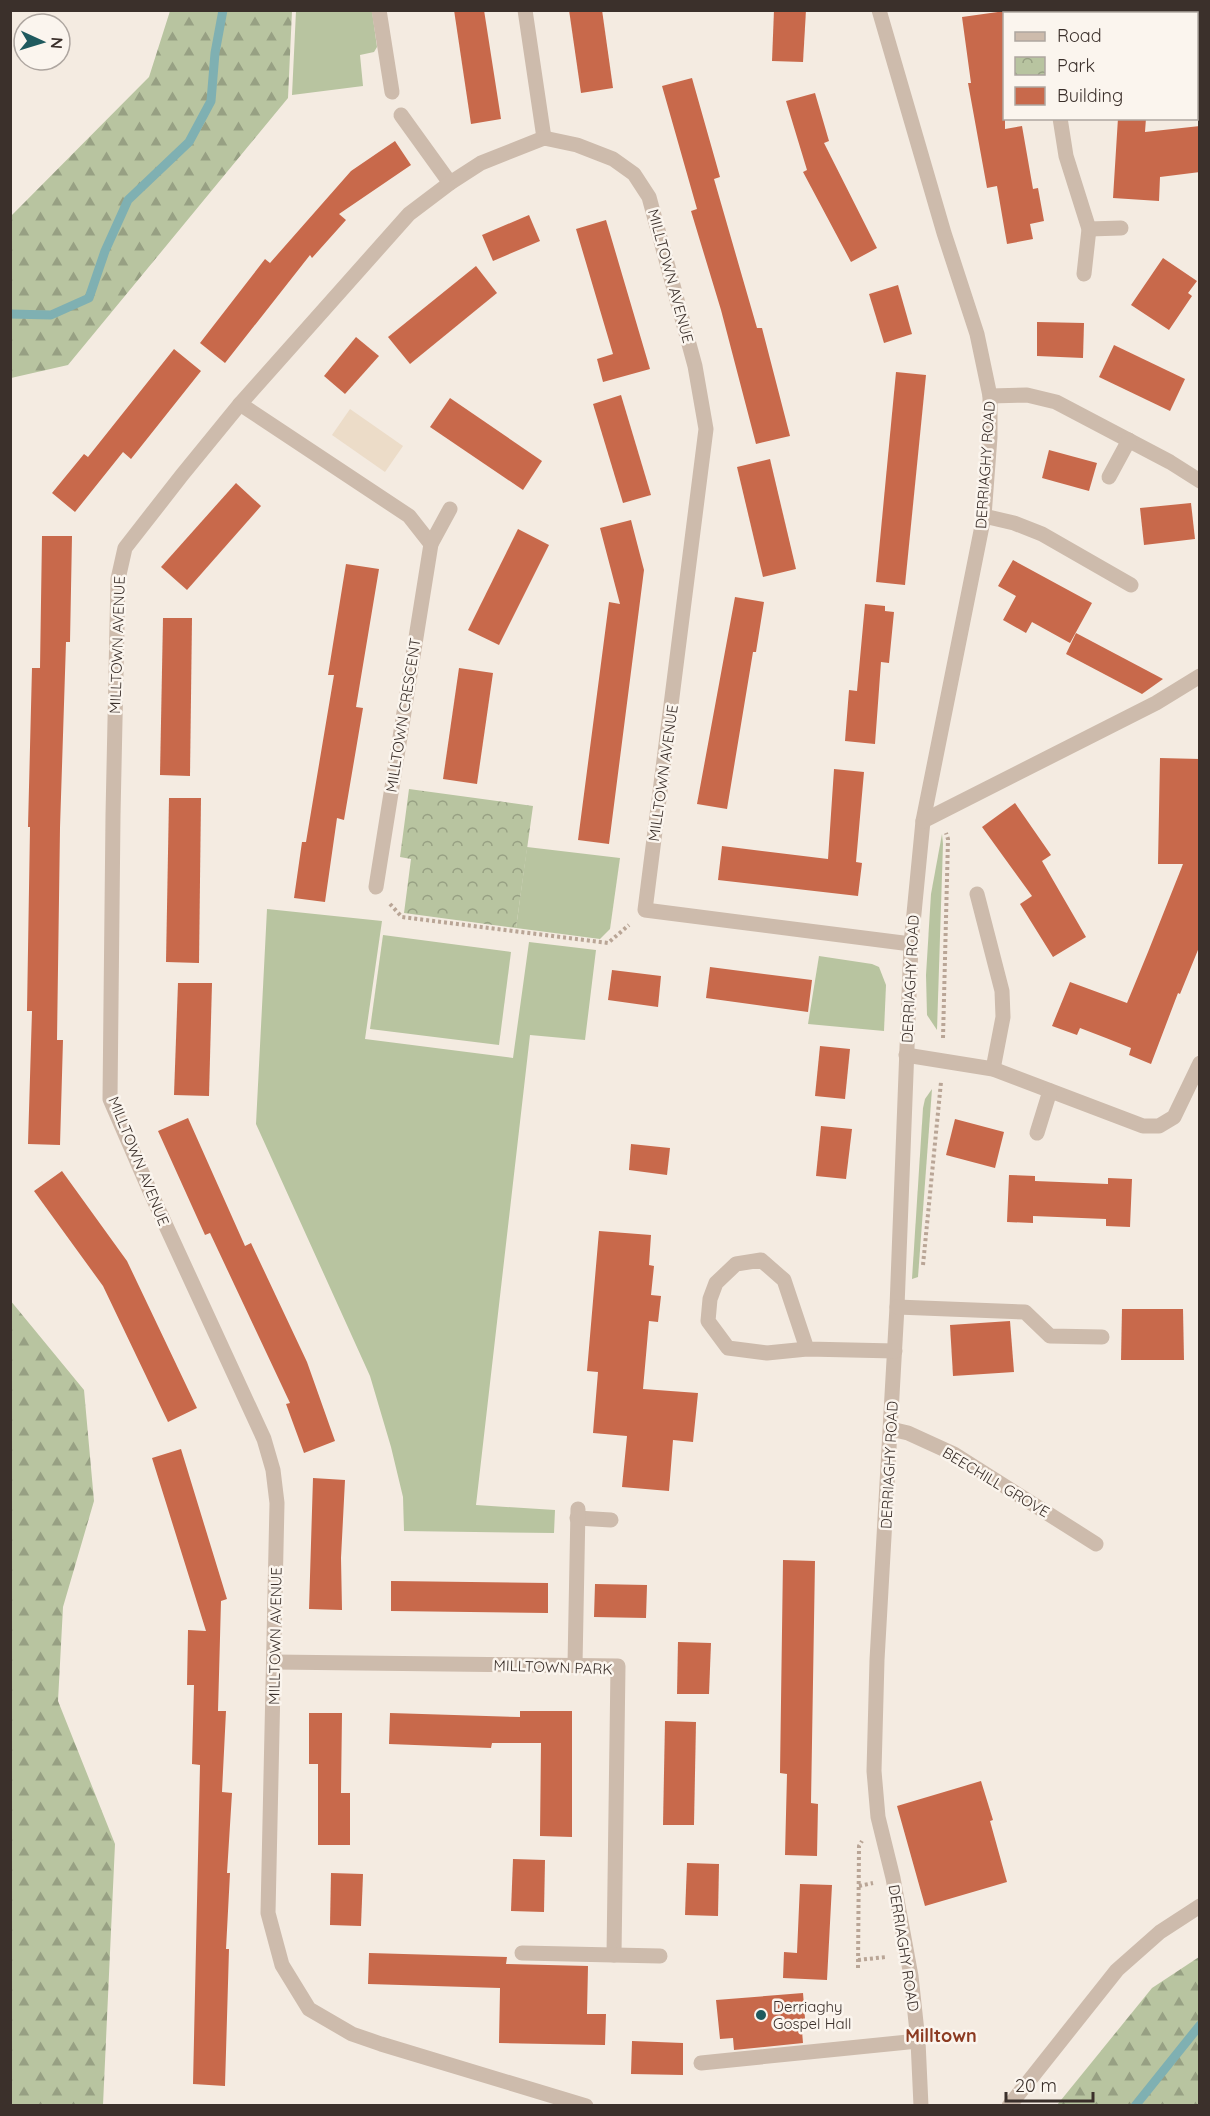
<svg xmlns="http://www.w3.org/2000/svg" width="1210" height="2116" viewBox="0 0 1210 2116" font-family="Quicksand,sans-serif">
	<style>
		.green { fill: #b8c4a0 }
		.forest { fill: url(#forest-firs) }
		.park { fill: url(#park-crowns) }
		.plaza { fill: #ecdcc8 }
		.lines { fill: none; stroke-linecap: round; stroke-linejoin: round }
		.stream { stroke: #7fb0b2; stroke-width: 9 }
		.building { fill: #c8694b }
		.path { stroke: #b9a596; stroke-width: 4; stroke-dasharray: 3 3; stroke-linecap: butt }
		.minor { stroke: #cdbbac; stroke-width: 15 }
		.poi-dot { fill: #1f5a5e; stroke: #fbf5ee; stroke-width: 2 }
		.labels { text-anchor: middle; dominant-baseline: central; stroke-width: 5; stroke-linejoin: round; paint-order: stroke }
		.street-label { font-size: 15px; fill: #3b302b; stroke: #fbf5ee }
		.poi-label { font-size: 15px; fill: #3b302b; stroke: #fbf5ee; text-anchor: start }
		.quarter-label { font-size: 18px; font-weight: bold; fill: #8c3b22; stroke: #fbf5ee }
	</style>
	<defs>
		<pattern id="forest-firs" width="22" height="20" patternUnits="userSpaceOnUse" patternTransform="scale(1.5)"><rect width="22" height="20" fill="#b8c4a0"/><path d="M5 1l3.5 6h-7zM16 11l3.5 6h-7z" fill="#97a083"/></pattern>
		<pattern id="park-crowns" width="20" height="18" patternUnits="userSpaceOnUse" patternTransform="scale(1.5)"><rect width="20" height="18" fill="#b8c4a0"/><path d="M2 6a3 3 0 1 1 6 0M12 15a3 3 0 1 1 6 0" fill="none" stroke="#97a083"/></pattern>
	</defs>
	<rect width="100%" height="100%" fill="#f4ebe1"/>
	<g class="green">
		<path d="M296,11h76l5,36 -3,5 -14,3 3,31 -71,9z"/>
		<path d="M942,834l1,10 -6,186 -10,-15 -1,-40 5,-81z"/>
		<path d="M527,847l93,11 -10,71 -10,10 -84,-11z"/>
		<path d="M267,909l115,12 -17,118 148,19 16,-116 67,8 -11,90 -55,-5 -54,470 79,5 -1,23 -150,-2 -1,-34 -12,-50 -21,-71 -114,-252z"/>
		<path d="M383,935l128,17 -12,93 -129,-16z"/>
		<path d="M819,956l53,8 7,3 7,18 -2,46 -76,-7z"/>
		<path d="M932,1089l-14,188 -6,2 11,-171 2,-9z"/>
	</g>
	<g class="forest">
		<path d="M170,11h122l-4,87 -220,267 -57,13v-162l138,-139z"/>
		<path d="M10,1300l74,90 10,111 -31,106 -5,94 57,143 -12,261h-92z"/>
		<path d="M1199,1957v148h-142l95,-117z"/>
	</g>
	<path class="park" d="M409,789l124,17 -17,122 -112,-15 7,-54 -11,-2z"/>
	<path class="plaza" d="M350,409l53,37 -18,26 -53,-37z"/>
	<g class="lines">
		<g class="stream">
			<path d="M10,314l41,1 38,-17 16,-47 23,-51 61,-58 22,-41 4,-48 8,-43"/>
			<path d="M1135,2106l65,-81"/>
		</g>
	</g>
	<g class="building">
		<path d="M454,10h30l17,109 -30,5z"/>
		<path d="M569,10h33l11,78 -32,5z"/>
		<path d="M774,10h32l-3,52 -31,-1z"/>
		<path d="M1005,11v118l17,-3 11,63 5,-1 6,33 -14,3 3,15 -26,5 -10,-58 -10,2 -19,-105h3l-9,-66z"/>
		<path d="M692,78l28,99 -6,2 43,149h5l28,108 -34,8 -35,-134 -30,-99 6,-2 -35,-123z"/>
		<path d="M815,93l14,48 -5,2 53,105 -26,14 -48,-90 4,-2 -21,-69z"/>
		<path d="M1118,118h28l-1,14 55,-6v46l-40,5 -1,24 -46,-3z"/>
		<path d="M395,141l16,24 -72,49 7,6 -34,38 -2,-3 -85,108 -25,-20 65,-84 5,4 81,-92z"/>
		<path d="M529,215l11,26 -47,20 -11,-26z"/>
		<path d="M606,220l44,149 -47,13 -6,-23 16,-5 -37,-125z"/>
		<path d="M1163,258l34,23 -9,12 4,3 -23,34 -38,-25z"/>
		<path d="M476,266l21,27 -87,71 -22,-27z"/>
		<path d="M898,285l14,49 -28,9 -15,-49z"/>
		<path d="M1037,322l47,1 -1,35 -46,-2z"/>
		<path d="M356,337l23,19 -34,38 -21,-18z"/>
		<path d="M1114,345l71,34 -15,32 -71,-34z"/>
		<path d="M174,349l27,22 -70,88 -8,-7 -48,60 -23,-19 32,-39 4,3z"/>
		<path d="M896,372l30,3 -21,210 -29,-3z"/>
		<path d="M621,395l30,100 -28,8 -30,-99z"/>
		<path d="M450,398l92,63 -19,29 -93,-63z"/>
		<path d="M1049,450l48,13 -8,28 -47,-13z"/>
		<path d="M770,459l26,110 -33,8 -26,-110z"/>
		<path d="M236,483l25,23 -74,84 -26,-23z"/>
		<path d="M1191,503l4,36 -51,6 -4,-37z"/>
		<path d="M631,520l13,50 -35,274 -31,-4 31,-238 11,2 -20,-76z"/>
		<path d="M518,529l31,16 -50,100 -31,-15z"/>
		<path d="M42,536h30l-2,106h-4l-6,186 -3,212h6l-3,105 -32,-1 4,-133h-5l3,-184h-2l4,-159h8z"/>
		<path d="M1013,560l79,43 -22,40 -38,-21 -6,11 -23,-13 13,-24 -18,-10z"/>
		<path d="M346,564l33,5 -23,138 7,1 -19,112 -7,-2 -12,84 -31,-4 8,-56h4l28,-167h-6z"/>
		<path d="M735,597l29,5 -8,50h-3l-26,157 -30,-5z"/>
		<path d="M865,604l20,2v5l9,1 -5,51 -8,-1 -6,82 -30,-3 4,-51 8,1z"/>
		<path d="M163,618h29l-2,158 -30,-1z"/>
		<path d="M1076,633l87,46 -21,15 -76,-40z"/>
		<path d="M459,668l34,5 -16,111 -34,-5z"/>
		<path d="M1160,758l40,1v186l-20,49 -2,-1 -27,71 -22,-9 2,-7 -25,-10 -26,-10 -3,7 -25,-9 18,-44 57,21 21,-51 35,-88h-25z"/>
		<path d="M834,769l30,3 -8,90 6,1 -4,33 -140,-16 4,-34 106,13z"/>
		<path d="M169,798h32l-2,165 -33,-1z"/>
		<path d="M1015,803l36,52 -9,6 44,76 -33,20 -33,-53 12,-8 -50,-69z"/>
		<path d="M710,967l102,13 -4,32 -102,-14z"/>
		<path d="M612,970l49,6 -3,31 -50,-7z"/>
		<path d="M178,983h34l-3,113 -35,-1z"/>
		<path d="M820,1046l30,3 -5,50 -30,-3z"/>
		<path d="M188,1118l57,128 6,-3 56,119 28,79 -31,12 -18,-49 4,-1 -80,-170 -5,2 -47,-104z"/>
		<path d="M955,1119l49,13 -9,36 -49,-13z"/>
		<path d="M821,1126l31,3 -6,50 -30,-3z"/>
		<path d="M631,1144l39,4 -3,27 -38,-5z"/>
		<path d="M62,1171l65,90 70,147 -29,14 -65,-136 -69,-95z"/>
		<path d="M1009,1175l26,1v5l73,3v-6l24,1 -2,48 -24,-1v-7l-73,-3v7l-26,-1z"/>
		<path d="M599,1231l52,4 -2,30 5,1 -3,29 10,1 -3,26 -9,-1 -6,68 55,4 -5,49 -20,-2 -4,51 -47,-4 5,-51 -34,-3 5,-61 -11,-1z"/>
		<path d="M1122,1309h61l1,51h-63z"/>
		<path d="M1010,1321l4,51 -61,4 -3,-51z"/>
		<path d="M181,1449l46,150 -6,2 -3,110h8l-4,81 10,1 -5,80h3l-4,76h3l-4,137 -32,-2 7,-319 -8,-1 2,-79h-7l1,-55 18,1 -54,-173z"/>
		<path d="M313,1478l32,2 -4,78 1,52 -33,-1z"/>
		<path d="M783,1560l32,1 -4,242 7,1 -1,52 -32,-1 2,-81 -7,-1z"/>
		<path d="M391,1581l157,2v30l-157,-2z"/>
		<path d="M595,1584l52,1 -1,33 -52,-1z"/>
		<path d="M678,1642l33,1 -2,51h-32z"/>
		<path d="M520,1711h52v126l-32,-1 1,-93h-49l-1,5 -102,-4 1,-31 130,4z"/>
		<path d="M309,1713h33l-1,80h9v52h-32v-81h-9z"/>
		<path d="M665,1721l31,1 -2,103h-31z"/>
		<path d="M981,1781l12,39 -3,1 17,61 -82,24 -28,-100z"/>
		<path d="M513,1859l32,1 -1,52 -33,-1z"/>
		<path d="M687,1863l32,1 -1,52 -33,-1z"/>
		<path d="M331,1873l32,1 -2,52 -31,-1z"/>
		<path d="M800,1884l32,1 -5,95 -44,-2 1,-26 13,1z"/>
		<path d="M369,1953l138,4 -1,7 82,2 -1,48h19l-1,31 -106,-2 1,-55 -132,-4z"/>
		<path d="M803,1993l3,38h-4l1,12 -69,7 -1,-12 -13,1 -4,-39z"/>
		<path d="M632,2041l51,2v32l-52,-1z"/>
	</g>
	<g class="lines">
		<g class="path">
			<path d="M390,904l12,13 206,26 21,-18"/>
			<path d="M943,1038l5,-199 -2,-6"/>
			<path d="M923,1265l18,-183"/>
			<path d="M859,1886l14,-3"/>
			<path d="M858,1960l28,-3"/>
			<path d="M858,1968l1,-122 3,-5"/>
		</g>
		<g class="minor">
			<path d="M379,10l13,82"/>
			<path d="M525,10l19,128"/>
			<path d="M879,10l65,223 33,101 13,62v41l-6,79 -61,305 -12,123 -14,363 -20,353 -3,111 4,46 15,61 18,98 7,65 3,65"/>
			<path d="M1154,10l10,4"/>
			<path d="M1056,14v-4"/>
			<path d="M1196,24l4,1"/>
			<path d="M401,115l49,68"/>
			<path d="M1060,118l6,38 23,73 -5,45"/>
			<path d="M1089,229l32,-1"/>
			<path d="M990,396l37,-1 29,7 114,60 30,19"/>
			<path d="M240,404l169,112 22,28 -55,343"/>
			<path d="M1109,477l20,-37"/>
			<path d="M984,516l30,7 28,11 89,51"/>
			<path d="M431,544l19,-35"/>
			<path d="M923,821l233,-118 44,-27"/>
			<path d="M977,894l25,97 1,26 -10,52"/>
			<path d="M906,1055l87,14 150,57h16l15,-9 26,-54"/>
			<path d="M1037,1133l13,-42"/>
			<path d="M897,1307l128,5 25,24 52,1"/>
			<path d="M807,1349l-23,-69 -23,-20 -25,4 -20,19 -6,16 -2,22 20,27 39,5 40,-4 88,2"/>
			<path d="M891,1429l17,4 46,21 142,90"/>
			<path d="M577,1518l34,2"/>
			<path d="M274,1662l344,4 -4,289"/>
			<path d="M575,1665l3,-156"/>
			<path d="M522,1953l138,3"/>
			<path d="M701,2063l217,-22"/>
			<path d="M586,2106l-205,-62 -29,-10 -43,-25 -27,-44 -14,-52 9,-410 -4,-33 -9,-31 -115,-250 -39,-90 3,-284 5,-236 7,-31 57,-73 58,-71 169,-190 41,-31 31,-20 63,-25 33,7 36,14 21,15 15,23 46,169 11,63 -61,481 266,34"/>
			<path d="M1009,2106l108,-136 43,-38 40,-26"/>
		</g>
	</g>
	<circle class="poi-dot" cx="761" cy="2015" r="6"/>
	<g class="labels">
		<g class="street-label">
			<text transform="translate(671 276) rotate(75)">MILLTOWN AVENUE</text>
			<text transform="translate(985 465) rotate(-86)">DERRIAGHY ROAD</text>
			<text transform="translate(117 645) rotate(-88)">MILLTOWN AVENUE</text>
			<text transform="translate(403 715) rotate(-81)">MILLTOWN CRESCENT</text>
			<text transform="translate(663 773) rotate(-82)">MILLTOWN AVENUE</text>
			<text transform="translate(910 979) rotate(-87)">DERRIAGHY ROAD</text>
			<text transform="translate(139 1161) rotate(68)">MILLTOWN AVENUE</text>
			<text transform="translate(889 1465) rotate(-87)">DERRIAGHY ROAD</text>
			<text transform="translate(996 1482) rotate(31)">BEECHILL GROVE</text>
			<text transform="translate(275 1636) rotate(-89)">MILLTOWN AVENUE</text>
			<text transform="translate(553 1667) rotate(2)">MILLTOWN PARK</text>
			<text transform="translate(904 1948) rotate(81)">DERRIAGHY ROAD</text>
		</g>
		<g class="poi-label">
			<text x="773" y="2006">Derriaghy<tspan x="773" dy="17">Gospel Hall</tspan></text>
		</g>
		<g class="quarter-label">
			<text x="941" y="2035">Milltown</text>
		</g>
	</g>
	<rect width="1210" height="2116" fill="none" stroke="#3b302b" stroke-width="24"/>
	<rect x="1003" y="12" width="195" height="108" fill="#fbf5ee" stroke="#aea6a0" stroke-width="1.5"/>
	<rect x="1015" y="32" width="30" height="9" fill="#cdbbac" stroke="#aea6a0" stroke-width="1.5"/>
	<text x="1057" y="42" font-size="18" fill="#3b302b">Road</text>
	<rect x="1015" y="57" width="30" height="18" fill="url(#park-crowns)" stroke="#aea6a0" stroke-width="1.5"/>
	<text x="1057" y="72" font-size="18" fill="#3b302b">Park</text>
	<rect x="1015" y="87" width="30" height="18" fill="#c8694b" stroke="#aea6a0" stroke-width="1.5"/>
	<text x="1057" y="102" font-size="18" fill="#3b302b">Building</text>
	<g transform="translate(42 42) rotate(94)"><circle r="28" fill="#fbf5ee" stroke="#aea6a0" stroke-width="1.5"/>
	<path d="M0-4.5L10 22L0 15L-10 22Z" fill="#1f5a5e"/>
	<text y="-9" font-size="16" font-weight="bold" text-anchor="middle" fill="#3b302b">N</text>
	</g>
	<path d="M1006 2092v9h87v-9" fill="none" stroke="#3b302b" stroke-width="3"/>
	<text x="1015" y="2092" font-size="18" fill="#3b302b" stroke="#fbf5ee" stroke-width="4.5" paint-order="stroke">20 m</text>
</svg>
